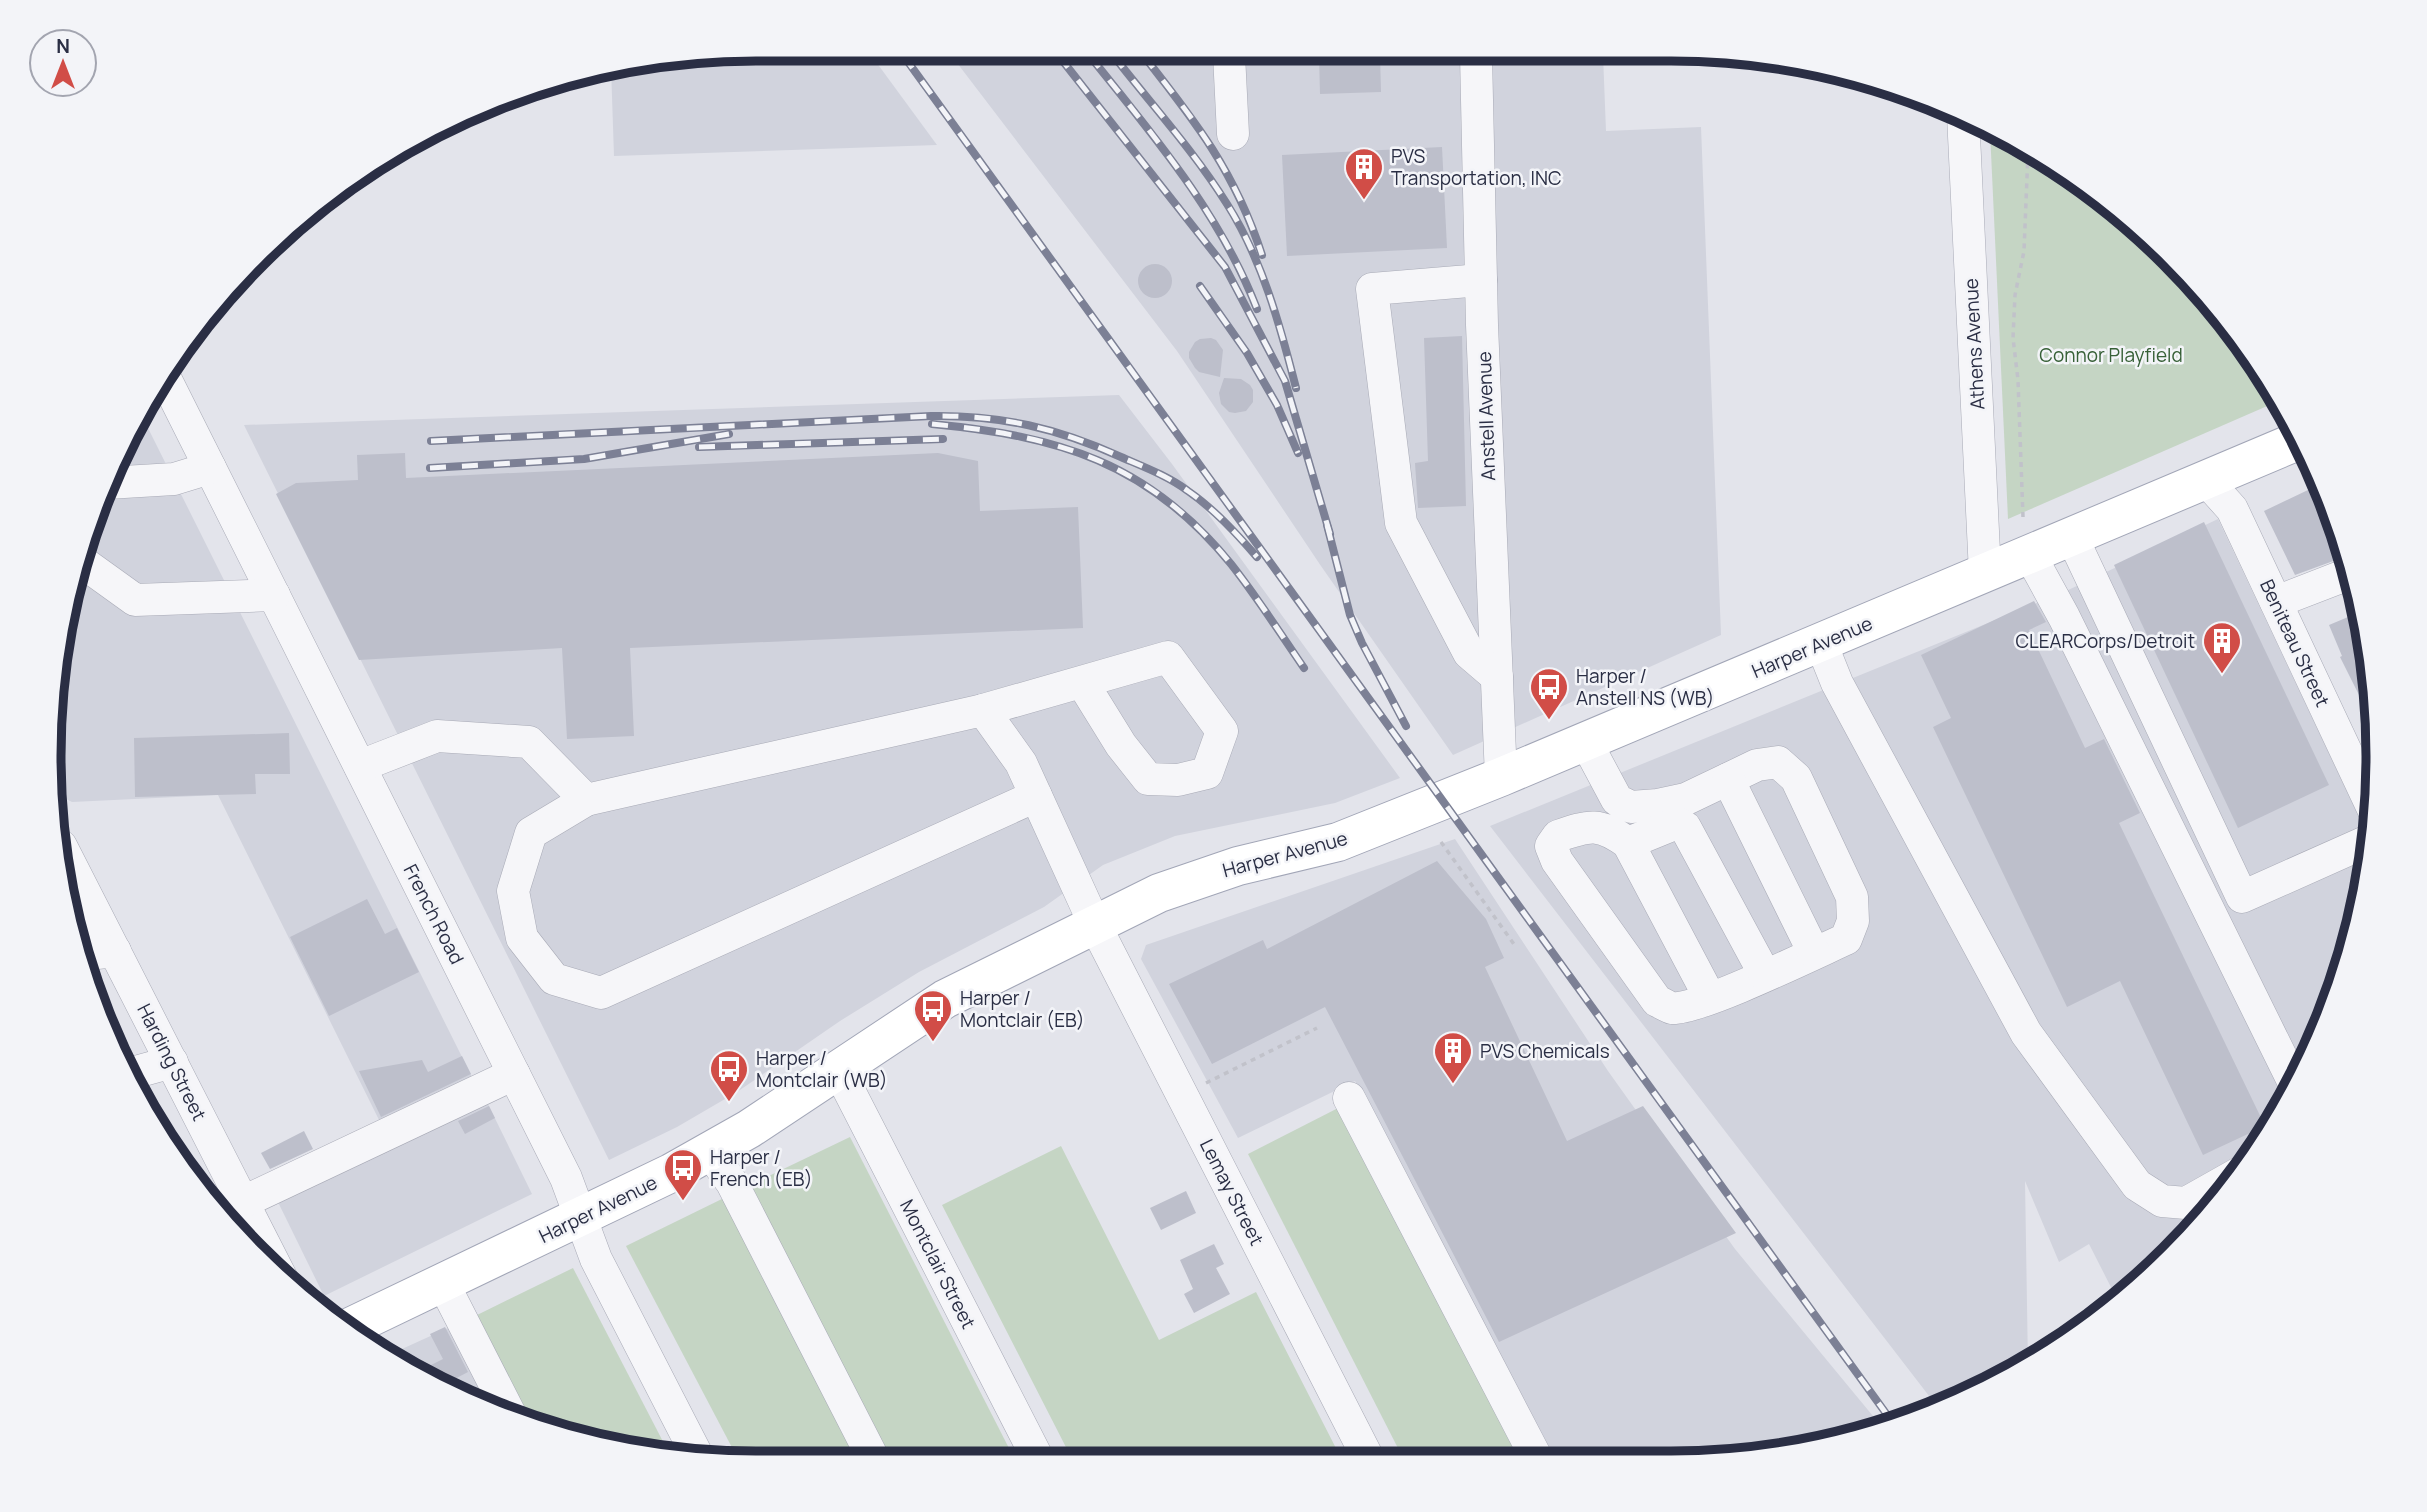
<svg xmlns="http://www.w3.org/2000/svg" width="2427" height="1512" viewBox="0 0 2427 1512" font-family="Manrope,sans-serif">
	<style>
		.built { fill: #d1d3dd }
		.green { fill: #c5d5c4 }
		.building { fill: #bdbfcb }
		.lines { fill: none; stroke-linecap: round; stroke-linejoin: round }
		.minor-casing { stroke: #a8aab6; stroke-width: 33 }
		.major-casing { stroke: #a2a6b7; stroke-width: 40 }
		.path { stroke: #c1c2ca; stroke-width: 3.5; stroke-dasharray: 5 5; stroke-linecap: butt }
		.minor { stroke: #f6f6f9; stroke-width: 32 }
		.major { stroke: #fff; stroke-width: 38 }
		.rail-casing { stroke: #7c8095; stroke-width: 8 }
		.rail { stroke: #f3f4f8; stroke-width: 5; stroke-dasharray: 16; stroke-linecap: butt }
		.labels { text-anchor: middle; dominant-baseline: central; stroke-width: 5; stroke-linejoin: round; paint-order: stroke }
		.poi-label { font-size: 19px; fill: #2a2e44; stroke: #f3f4f8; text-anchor: start }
		.street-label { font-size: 19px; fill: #2a2e44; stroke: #f3f4f8 }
		.park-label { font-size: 19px; fill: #376037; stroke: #f3f4f8 }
		.rim { fill: none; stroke: #2a2e44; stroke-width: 9 }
	</style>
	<rect width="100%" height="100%" fill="#e3e4eb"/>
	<g class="built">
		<path d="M663,55h208l66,90 -323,11 -3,-89z"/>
		<path d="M951,55h652l3,76 95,-4 20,508 -268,120 -132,-189 -144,-215z"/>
		<path d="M1119,395l53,69 228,314 -65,25 -160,33 -72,29 -59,42 -125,65 -79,49 -103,71 -60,35 -68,33 -365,-735z"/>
		<path d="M140,412l335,671 -92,45 -165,-333 -146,7 -18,-9 -5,-37 14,-138 24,-90z"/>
		<path d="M2218,519l152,321 -16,99 -49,130 -73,118 -95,101 -19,13 -29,-57 -30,18 -34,-81 3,185 -92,39 -446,-579 574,-234z"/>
		<path d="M1455,839l153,232 127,178 147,178 -28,12 -136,22h-167l-196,-380 -117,57 -97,-179 5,-14z"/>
		<path d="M484,1096l48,98 -208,102 -48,-98z"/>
		<path d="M459,1323l35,77 -13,6 -90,-52z"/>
	</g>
	<g class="green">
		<path d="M1990,131l112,64 101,95 78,110 -273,119z"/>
		<path d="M1344,1105l181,356 -121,-1 -156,-306z"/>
		<path d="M850,1137l164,321h-128l-140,-271z"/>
		<path d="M1061,1146l98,194 97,-48 86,168 -270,-1 -130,-254z"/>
		<path d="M728,1196l135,262 -126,-1 -111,-211z"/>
		<path d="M573,1268l98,189 -146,-37 -52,-103z"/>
	</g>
	<g class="building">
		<path d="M1319,55h61l1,37 -61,2z"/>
		<path d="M1442,147l5,101 -160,8 -5,-101z"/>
		<circle cx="1155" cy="281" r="17"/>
		<path d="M1462,336l4,170 -48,2 -3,-45 13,-2 -4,-123z"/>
		<path d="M1211,338l5,2 7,10 -3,27 -21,-5 -4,-4 -6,-10v-6l6,-10 5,-3z"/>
		<path d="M1224,378l17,1 9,6 3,5v12l-7,9 -11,2 -6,-1 -8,-8 -2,-11z"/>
		<path d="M405,453l1,25 532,-25 40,8 2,50 98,-4 5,121 -453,20 4,88 -67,3 -5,-91 -203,12 -83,-166 20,-11 62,-3 -1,-25z"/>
		<path d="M2308,490l14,30 12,-5 7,14 6,27 -52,19 -31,-64z"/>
		<path d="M2204,522l125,263 -91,43 -124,-263z"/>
		<path d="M2034,601l12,21 -17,8 56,118 19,-9 36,74 -21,10 146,303 -62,29 -83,-174 -53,26 -134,-280 18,-9 -30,-63z"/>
		<path d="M2360,612l12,52 2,61 -34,-68 2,-1 -13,-31z"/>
		<path d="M289,733l1,41h-35l1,20 -121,3 -1,-59z"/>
		<path d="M1437,861l49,58 18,39 -19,9 82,174 76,-35 93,127 -237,109 -174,-335 -113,57 -43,-80 94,-44 4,9z"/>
		<path d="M367,899l18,35 12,-6 22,44 -90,44 -39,-79z"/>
		<path d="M462,1056l9,18 -90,43 -22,-46 63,-11 6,12z"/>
		<path d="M489,1106l6,12 -30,16 -7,-13z"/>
		<path d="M304,1131l9,18 -43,20 -9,-16z"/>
		<path d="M1186,1191l10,22 -35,17 -11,-22z"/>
		<path d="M1214,1244l10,20 -8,4 14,26 -36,19 -10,-19 9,-5 -13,-29z"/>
		<path d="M445,1327l23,45 -25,13 -24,-14 24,-12 -13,-25z"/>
	</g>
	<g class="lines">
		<defs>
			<g id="minor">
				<path d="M1229,55l4,79"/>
				<path d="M1476,55l6,270 19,452"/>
				<path d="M1963,115l22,458"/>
				<path d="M1481,280l-109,9 29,234 68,130 28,24"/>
				<path d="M163,374l403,804 30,81 102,198"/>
				<path d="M2206,480l26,29 143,304"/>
				<path d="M107,483l67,-4 36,-11"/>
				<path d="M2072,537l170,360 128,-57"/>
				<path d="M2030,555l34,62 231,468"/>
				<path d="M78,559l57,41 139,-5"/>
				<path d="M2276,602l75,-29"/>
				<path d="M1821,643l16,40 189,350 111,152 25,16 24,2 55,-31"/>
				<path d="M983,710l185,-53 54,74 -15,42 -29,7 -30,-1 -27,-34 -39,-63"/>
				<path d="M1586,742l31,58 14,7 27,-2 28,-6 71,-34 21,-3 18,16 56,119 1,24 -7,18c-29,13 -150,72 -174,69 -4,-1 -10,-5 -15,-7l-100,-140 -6,-15 7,-10c32,-11 41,-14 70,7l82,155"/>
				<path d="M360,766l77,-30 92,6 57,58 397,-90 38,53 74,162 274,535"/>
				<path d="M1728,779l86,174"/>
				<path d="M586,800l-55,33 -18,58 9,47 32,41 47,14 435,-197"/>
				<path d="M1628,843l49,-20 8,4 80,148"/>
				<path d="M61,846l221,433"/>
				<path d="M79,955l36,-4"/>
				<path d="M838,1069l200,390"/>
				<path d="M125,1075l47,-13"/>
				<path d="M1349,1098l189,363"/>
				<path d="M710,1152l22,31 141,275"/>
				<path d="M220,1213l294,-139"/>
				<path d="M443,1283l68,133"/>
			</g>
			<path id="major" d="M346,1329l325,-156 78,-44 196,-130 214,-106 79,-27 100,-24 163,-65 799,-337"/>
		</defs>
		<use href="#minor" class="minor-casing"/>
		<use href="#major" class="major-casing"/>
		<g class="path">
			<path d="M2023,517l-5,-137 -5,-42 2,-43 9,-44 4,-98"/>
			<path d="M1441,842l75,105"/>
			<path d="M1206,1083l111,-55"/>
		</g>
		<use href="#minor" class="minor"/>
		<use href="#major" class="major"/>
		<defs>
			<g id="rail">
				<path d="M903,55l990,1368"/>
				<path d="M1058,55l167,212 60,114 45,153"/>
				<path d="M1089,55c64,80 131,158 168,254"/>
				<path d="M1113,55c38,49 81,96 114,149 35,55 53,121 69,184"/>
				<path d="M1143,55c53,67 92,117 119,200"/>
				<path d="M1200,286l47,67 30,52 21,48"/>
				<path d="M932,424c126,12 216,38 299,140 26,33 49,69 73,104"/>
				<path d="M431,441l500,-25c71,-1 126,12 190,41 23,10 47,19 67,34 26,18 48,42 69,66"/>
				<path d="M699,447l244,-8"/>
				<path d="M430,468l154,-9 145,-25"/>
				<path d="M1327,525l23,90 12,28 44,83"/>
			</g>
		</defs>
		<use href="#rail" class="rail-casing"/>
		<use href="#rail" class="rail"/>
	</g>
	<defs>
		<symbol id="building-pin" viewBox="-11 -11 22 30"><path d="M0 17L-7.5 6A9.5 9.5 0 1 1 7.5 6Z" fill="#d14d47" stroke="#f3f4f8"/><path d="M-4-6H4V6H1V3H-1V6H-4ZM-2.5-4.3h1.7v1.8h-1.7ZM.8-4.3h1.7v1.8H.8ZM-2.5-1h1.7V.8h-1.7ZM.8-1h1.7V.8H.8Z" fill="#fff"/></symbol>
		<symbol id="bus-pin" viewBox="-11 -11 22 30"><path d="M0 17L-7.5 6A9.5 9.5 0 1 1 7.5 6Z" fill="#d14d47" stroke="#f3f4f8"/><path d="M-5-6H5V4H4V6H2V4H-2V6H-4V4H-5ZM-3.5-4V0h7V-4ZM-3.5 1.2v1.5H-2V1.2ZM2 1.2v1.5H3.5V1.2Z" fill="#fff"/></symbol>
	</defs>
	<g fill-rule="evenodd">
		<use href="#building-pin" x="1342" y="145" width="44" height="60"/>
		<use href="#building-pin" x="2200" y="619" width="44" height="60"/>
		<use href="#bus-pin" x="1527" y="665" width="44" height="60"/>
		<use href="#bus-pin" x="911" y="987" width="44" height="60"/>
		<use href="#building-pin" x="1431" y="1029" width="44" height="60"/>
		<use href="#bus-pin" x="707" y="1047" width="44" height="60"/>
		<use href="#bus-pin" x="661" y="1146" width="44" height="60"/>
	</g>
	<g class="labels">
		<g class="poi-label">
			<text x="1391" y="156">PVS<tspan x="1391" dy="22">Transportation, INC</tspan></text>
			<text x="2195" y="641" text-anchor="end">CLEARCorps/Detroit</text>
			<text x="1576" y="676">Harper /<tspan x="1576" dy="22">Anstell NS (WB)</tspan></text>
			<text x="960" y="998">Harper /<tspan x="960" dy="22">Montclair (EB)</tspan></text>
			<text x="1480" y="1051">PVS Chemicals</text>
			<text x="756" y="1058">Harper /<tspan x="756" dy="22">Montclair (WB)</tspan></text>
			<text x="710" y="1157">Harper /<tspan x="710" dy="22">French (EB)</tspan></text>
		</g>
		<g class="street-label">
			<text transform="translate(1974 344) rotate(-93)">Athens Avenue</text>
			<text transform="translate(1486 416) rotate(-92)">Anstell Avenue</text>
			<text transform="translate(2295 643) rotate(65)">Beniteau Street</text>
			<text transform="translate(1812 647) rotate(-23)">Harper Avenue</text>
			<text transform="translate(1285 854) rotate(-15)">Harper Avenue</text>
			<text transform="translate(434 914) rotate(63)">French Road</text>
			<text transform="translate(172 1062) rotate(63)">Harding Street</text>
			<text transform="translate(1232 1192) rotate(63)">Lemay Street</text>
			<text transform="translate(598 1209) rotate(-26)">Harper Avenue</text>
			<text transform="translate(938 1264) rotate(63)">Montclair Street</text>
		</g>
		<g class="park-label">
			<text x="2111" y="355">Connor Playfield</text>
		</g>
	</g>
	<path d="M0 0H2427V1512H0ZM756 61H1671A695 695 0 0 1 2366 756V756A695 695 0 0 1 1671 1451H756A695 695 0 0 1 61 756V756A695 695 0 0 1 756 61Z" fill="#f3f4f8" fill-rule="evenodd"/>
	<path class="rim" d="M756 61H1671A695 695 0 0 1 2366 756V756A695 695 0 0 1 1671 1451H756A695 695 0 0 1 61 756V756A695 695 0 0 1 756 61Z"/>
	<g transform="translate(63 63)"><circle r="33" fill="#f3f4f8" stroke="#a3a5b0" stroke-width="2"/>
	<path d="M0-5L12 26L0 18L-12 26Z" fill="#d14d47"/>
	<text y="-10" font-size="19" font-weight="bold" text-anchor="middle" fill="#2a2e44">N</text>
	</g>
</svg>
